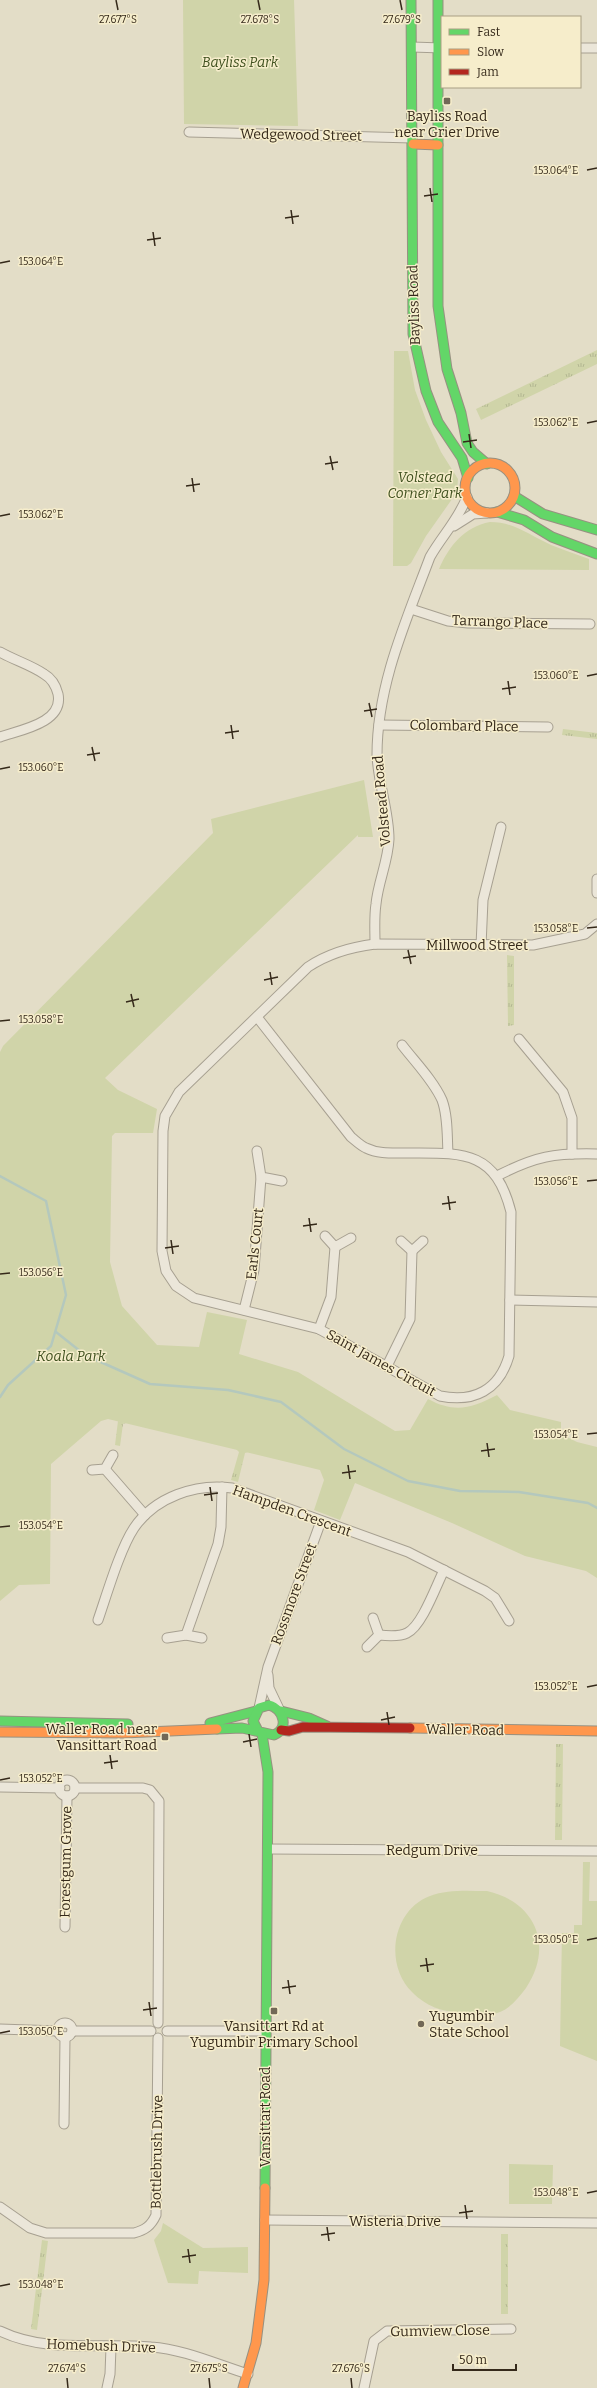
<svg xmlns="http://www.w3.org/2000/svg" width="597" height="2388" viewBox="0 0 597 2388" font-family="Bitter,serif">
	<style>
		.grass { fill: url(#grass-tufts) }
		.park { fill: #d0d4a9 }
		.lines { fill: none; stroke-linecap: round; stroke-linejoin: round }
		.stream { stroke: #b4c8bd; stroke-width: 2.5 }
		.street-casing { stroke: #a7a091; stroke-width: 11 }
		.fast-casing { stroke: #979181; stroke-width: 11 }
		.slow-casing { stroke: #979181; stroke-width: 11 }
		.jam-casing { stroke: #979181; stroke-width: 11 }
		.street { stroke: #ebe6d9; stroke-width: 9 }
		.fast { stroke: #63d668; stroke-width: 9 }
		.slow { stroke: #ff974d; stroke-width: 9 }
		.jam { stroke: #b3261e; stroke-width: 9 }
		.ticks { fill: none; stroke: #35291a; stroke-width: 1.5 }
		.poi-dot { fill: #726857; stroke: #f6edcb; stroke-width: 1.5 }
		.labels { text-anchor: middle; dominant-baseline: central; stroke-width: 3; stroke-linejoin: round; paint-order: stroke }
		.park-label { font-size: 14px; font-style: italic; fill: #415220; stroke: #f6edcb }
		.poi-label { font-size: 14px; fill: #35291a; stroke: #f6edcb }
		.street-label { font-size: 14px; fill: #35291a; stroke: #f6edcb }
		.ticks-label { font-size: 10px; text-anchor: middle; fill: #35291a; stroke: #f6edcb; stroke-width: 3; stroke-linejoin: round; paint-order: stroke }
	</style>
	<defs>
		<pattern id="grass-tufts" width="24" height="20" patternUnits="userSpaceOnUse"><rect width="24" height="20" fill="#d0d4a9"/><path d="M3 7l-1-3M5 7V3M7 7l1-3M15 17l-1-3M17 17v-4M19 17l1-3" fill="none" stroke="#b3b691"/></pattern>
	</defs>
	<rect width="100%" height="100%" fill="#e3ddc7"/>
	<g class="grass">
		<path d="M597,350v14l-116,56 -5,-11z"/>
		<path d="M563,729l34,4v6l-35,-4z"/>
		<path d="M507,955l7,1v69l-6,1z"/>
		<path d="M118,1421l8,2 -3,1 -3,22 -5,-1z"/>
		<path d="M236,1449l12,3 -3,1 -7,29 -7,-2 8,-28z"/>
		<path d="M556,1744h7l-1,96h-7z"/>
		<rect x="501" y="2234" width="7" height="80"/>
		<path d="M42,2240l6,1 -11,89 -6,-1z"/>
	</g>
	<g class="park">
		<path d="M183,0h111l4,126 -114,-2z"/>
		<path d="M394,351h14l7,39 11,30 15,32 17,27 -1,13 -31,44 -15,27 -4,3h-14z"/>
		<path d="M490,522c24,0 39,13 61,23 12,5 25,9 38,14v11l-150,-1c10,-23 25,-42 51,-47z"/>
		<path d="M364,780l9,57h-15v-2l-253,243 13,12 39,19 -4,24h-38l-3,3 -2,126 12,44 35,39 42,2 8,-35 40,8 -8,34 59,18 97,59 15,-1 18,-31c26,14 43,10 69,-4l13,15 51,12v12l16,8 20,5v131l-11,-7 -61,-15 -73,-33 -97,-40 -15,37 -26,-10 10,-30 -4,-10 -212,-51 -7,2 -50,43 -1,120 -31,1 -19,16v-549l3,-6 210,-213 -2,-14z"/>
		<path d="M583,1862h7l-1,39h8v160l-37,-15 2,-113h12v-8h8z"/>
		<path d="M487,1891c49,11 67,55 39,97 -7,9 -15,20 -26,24 -11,5 -27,2 -39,1 -20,-2 -34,-6 -49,-21 -28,-27 -20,-82 18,-96 18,-7 39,-5 57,-5z"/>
		<path d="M509,2164l44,1 -1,39h-43z"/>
		<path d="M163,2223l40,25 45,-1v26l-49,-2 -1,13 -30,-1 -14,-43 7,-9z"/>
	</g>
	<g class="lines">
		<g class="stream">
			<path d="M0,1176l46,25 20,94 -15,51 -43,39 -8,12"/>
			<path d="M56,1332l29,23 65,29 78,6 53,12 63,47 64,32 52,10 59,1 69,11 9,5"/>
		</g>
		<defs>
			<g id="street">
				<path d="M412,47l30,1"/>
				<path d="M580,48h17"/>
				<path d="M189,132l223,6"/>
				<path d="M454,526l19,-12 14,-1"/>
				<path d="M411,609l37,12 20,2 122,1"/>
				<path d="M0,652c14,8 31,13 44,22 7,4 12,12 14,20 6,29 -38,36 -58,43"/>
				<path d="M379,725l169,2"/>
				<path d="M597,879v14"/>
				<path d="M375,944c0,-13 -1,-27 1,-40 2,-22 12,-42 13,-65 0,-28 -11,-56 -12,-84 0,-70 29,-134 53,-198 12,-21 28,-37 37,-60"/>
				<path d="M481,946l2,-46 18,-73"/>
				<path d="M257,1017l94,120c5,4 10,9 15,11 12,6 26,5 39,5 57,0 90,-4 106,59l-2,144c-10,34 -35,47 -69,40l-121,-67 -125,-31 -18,-12 -10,-15 -4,-20 1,-120 2,-15 14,-24 129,-125c21,-14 43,-20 67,-23l158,1 52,-11 12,-10"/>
				<path d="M519,1039l44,53 9,26v36"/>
				<path d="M402,1045c13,17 31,35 40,55 6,16 5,36 6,53"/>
				<path d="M257,1151l4,26 21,4"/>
				<path d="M497,1176c39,-20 57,-23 100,-22"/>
				<path d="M325,1236l10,11 16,-9"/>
				<path d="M401,1241l11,10 11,-10"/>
				<path d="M510,1300l87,2"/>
				<path d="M244,1310l10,-40 7,-93"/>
				<path d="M319,1329l12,-32 4,-50"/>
				<path d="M387,1366l23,-47 2,-68"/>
				<path d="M105,1469l40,46"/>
				<path d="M92,1470l13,-1 8,-14"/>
				<path d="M98,1620c9,-26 22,-71 36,-92 21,-31 62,-45 98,-40l176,64 77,39 10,7 14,23"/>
				<path d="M186,1635l32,-91 3,-17 1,-40"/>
				<path d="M379,1635c9,1 20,2 28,-2 15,-7 29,-47 37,-63"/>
				<path d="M167,1638l19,-3 16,3"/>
				<path d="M367,1647l12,-12 -6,-17"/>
				<path d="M268,1675l1,13 10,21"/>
				<path d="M259,1708l9,-41 53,-146"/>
				<circle cx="67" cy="1788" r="8"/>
				<path d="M0,1787l60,1"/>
				<path d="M75,1788h68l7,2 9,11 -1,222"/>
				<path d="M268,1849l329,2"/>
				<path d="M65,1927l2,-131"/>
				<circle cx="65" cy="2030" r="7"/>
				<path d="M0,2029l58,2"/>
				<path d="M72,2031h79"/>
				<path d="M167,2031h99"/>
				<path d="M64,2124l1,-87"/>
				<path d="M0,2207l30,21 16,5h88c11,-3 17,-7 22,-18l2,-177"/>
				<path d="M265,2220l332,3"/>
				<path d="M0,2331c48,23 99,11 151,16 32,2 65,17 97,27"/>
				<path d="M107,2388l3,-14 1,-27"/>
				<path d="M364,2388l10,-47 13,-10 124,-2"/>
			</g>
			<g id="fast">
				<path d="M411,0l2,334 13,57 12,31 24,36 6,20"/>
				<path d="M438,0v306l9,63 14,44 6,30 6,9 14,12"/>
				<path d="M514,496l29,18 54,16"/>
				<path d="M497,512l27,8 28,17 45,17"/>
				<path d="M281,1711l28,7 18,8"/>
				<path d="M0,1721l128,3"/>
				<path d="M210,1723l46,-12"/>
				<path d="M217,1729l25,-1 32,7c16,-7 9,-26 -5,-30l-10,3 -6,13 5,10"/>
				<path d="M262,1734l6,38 -3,416"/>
			</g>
			<g id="slow">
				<path d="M413,144l25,1"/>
				<circle cx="490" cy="488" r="25"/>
				<path d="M410,1728l187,3"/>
				<path d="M0,1732l123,1 94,-4"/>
				<path d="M243,2388l13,-45 8,-63 1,-92"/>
			</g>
			<path id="jam" d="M281,1730l8,1 14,-4 107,1"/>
		</defs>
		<use href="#street" class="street-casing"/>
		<use href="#fast" class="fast-casing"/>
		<use href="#slow" class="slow-casing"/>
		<use href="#jam" class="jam-casing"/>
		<use href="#street" class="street"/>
		<use href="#fast" class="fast"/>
		<use href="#slow" class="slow"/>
		<use href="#jam" class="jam"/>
	</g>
	<path class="ticks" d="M116,0l2,10M258,0l2,10M400,0l2,10M587,170l10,-2M430,188l2,14M424,196l14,-2M291,210l2,14M285,218l14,-2M153,232l2,14M147,240l14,-2M0,263l10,-2M587,423l10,-2M469,434l2,14M463,442l14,-2M330,456l3,14M325,464l13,-2M192,478l2,14M186,486l14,-2M0,516l10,-2M587,676l10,-2M508,681l2,14M502,689l14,-2M369,703l3,14M364,711l13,-2M231,725l2,14M225,733l14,-2M92,747l3,14M87,755l13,-2M0,769l10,-2M587,928l10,-1M408,950l3,14M403,958l13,-2M270,972l2,13M264,980l14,-3M131,994l3,13M126,1002l13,-3M0,1021l10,-1M587,1181l10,-1M448,1196l2,14M442,1204l14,-2M309,1218l2,14M303,1226l14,-2M171,1240l2,14M165,1248l14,-2M0,1274l10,-1M587,1434l10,-1M487,1443l2,14M481,1451l14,-2M348,1465l2,14M342,1473l14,-2M210,1487l2,14M204,1495l14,-2M0,1527l10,-1M587,1687l10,-2M387,1712l2,13M381,1720l14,-3M249,1734l2,13M243,1742l14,-3M110,1755l2,14M104,1763l14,-2M0,1780l10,-2M587,1940l10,-2M426,1958l2,14M420,1966l14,-2M288,1980l2,14M282,1988l14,-2M149,2002l2,14M143,2010l14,-2M0,2033l10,-2M587,2193l10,-2M465,2205l2,14M459,2213l14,-2M327,2227l2,14M321,2235l14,-2M188,2249l2,14M182,2257l14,-2M0,2286l10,-2M67,2378l1,10M209,2378l1,10M351,2378l1,10"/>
	<g class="poi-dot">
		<rect x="443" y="97" width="8" height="8" rx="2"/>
		<rect x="161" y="1733" width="8" height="8" rx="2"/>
		<rect x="270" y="2007" width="8" height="8" rx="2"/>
		<circle cx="421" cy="2024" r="4"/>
	</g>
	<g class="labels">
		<g class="park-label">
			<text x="240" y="62">Bayliss Park</text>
			<text x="425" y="477">Volstead<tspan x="425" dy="16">Corner Park</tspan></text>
			<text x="71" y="1356">Koala Park</text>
		</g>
		<g class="poi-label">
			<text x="447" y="116">Bayliss Road<tspan x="447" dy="16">near Grier Drive</tspan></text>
			<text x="157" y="1729" text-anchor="end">Waller Road near<tspan x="157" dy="16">Vansittart Road</tspan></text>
			<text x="429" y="2016" text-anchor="start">Yugumbir<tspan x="429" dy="16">State School</tspan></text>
			<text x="274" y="2026">Vansittart Rd at<tspan x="274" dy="16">Yugumbir Primary School</tspan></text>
		</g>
		<g class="street-label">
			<text transform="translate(301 135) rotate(1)">Wedgewood Street</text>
			<text transform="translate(414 305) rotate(-92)">Bayliss Road</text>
			<text transform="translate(500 622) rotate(2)">Tarrango Place</text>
			<text transform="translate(464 726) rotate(1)">Colombard Place</text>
			<text transform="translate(382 801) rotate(-95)">Volstead Road</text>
			<text x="477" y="945">Millwood Street</text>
			<text transform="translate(255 1244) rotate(-84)">Earls Court</text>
			<text transform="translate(381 1363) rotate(29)">Saint James Circuit</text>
			<text transform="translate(292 1511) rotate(20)">Hampden Crescent</text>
			<text transform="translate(294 1594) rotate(-70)">Rossmore Street</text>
			<text transform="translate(465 1730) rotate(1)">Waller Road</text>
			<text x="432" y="1850">Redgum Drive</text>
			<text transform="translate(66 1862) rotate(-89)">Forestgum Grove</text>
			<text transform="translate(265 2117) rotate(-90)">Vansittart Road</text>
			<text transform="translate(157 2152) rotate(-89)">Bottlebrush Drive</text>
			<text x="395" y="2221">Wisteria Drive</text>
			<text transform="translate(440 2331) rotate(-1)">Gumview Close</text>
			<text transform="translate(101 2346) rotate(2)">Homebush Drive</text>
		</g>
	</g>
	<g class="ticks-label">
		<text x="402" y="23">27.679°S</text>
		<text x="118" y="23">27.677°S</text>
		<text x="260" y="23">27.678°S</text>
		<text x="556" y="174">153.064°E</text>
		<text x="41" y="265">153.064°E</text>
		<text x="556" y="426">153.062°E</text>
		<text x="41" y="518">153.062°E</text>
		<text x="556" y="679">153.060°E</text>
		<text x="41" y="771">153.060°E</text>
		<text x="556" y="932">153.058°E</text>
		<text x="41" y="1023">153.058°E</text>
		<text x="556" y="1185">153.056°E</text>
		<text x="41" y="1276">153.056°E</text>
		<text x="556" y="1438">153.054°E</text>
		<text x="41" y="1529">153.054°E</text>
		<text x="556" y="1690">153.052°E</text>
		<text x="41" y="1782">153.052°E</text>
		<text x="556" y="1943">153.050°E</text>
		<text x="41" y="2035">153.050°E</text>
		<text x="556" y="2196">153.048°E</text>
		<text x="41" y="2288">153.048°E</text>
		<text x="67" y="2372">27.674°S</text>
		<text x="209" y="2372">27.675°S</text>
		<text x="351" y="2372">27.676°S</text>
	</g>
	<rect x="441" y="16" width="140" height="72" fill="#f6edcb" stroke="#a99f84"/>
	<rect x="449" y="29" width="20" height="6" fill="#63d668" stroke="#a99f84"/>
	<text x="477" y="36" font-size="12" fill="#35291a">Fast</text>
	<rect x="449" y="49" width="20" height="6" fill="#ff974d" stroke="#a99f84"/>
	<text x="477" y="56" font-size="12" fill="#35291a">Slow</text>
	<rect x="449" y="69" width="20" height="6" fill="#b3261e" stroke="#a99f84"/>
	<text x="477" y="76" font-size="12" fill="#35291a">Jam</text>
	<path d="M453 2364v6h63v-6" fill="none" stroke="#35291a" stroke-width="2"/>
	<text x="459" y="2364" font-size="12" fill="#35291a" stroke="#f6edcb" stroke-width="3" paint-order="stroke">50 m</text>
</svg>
